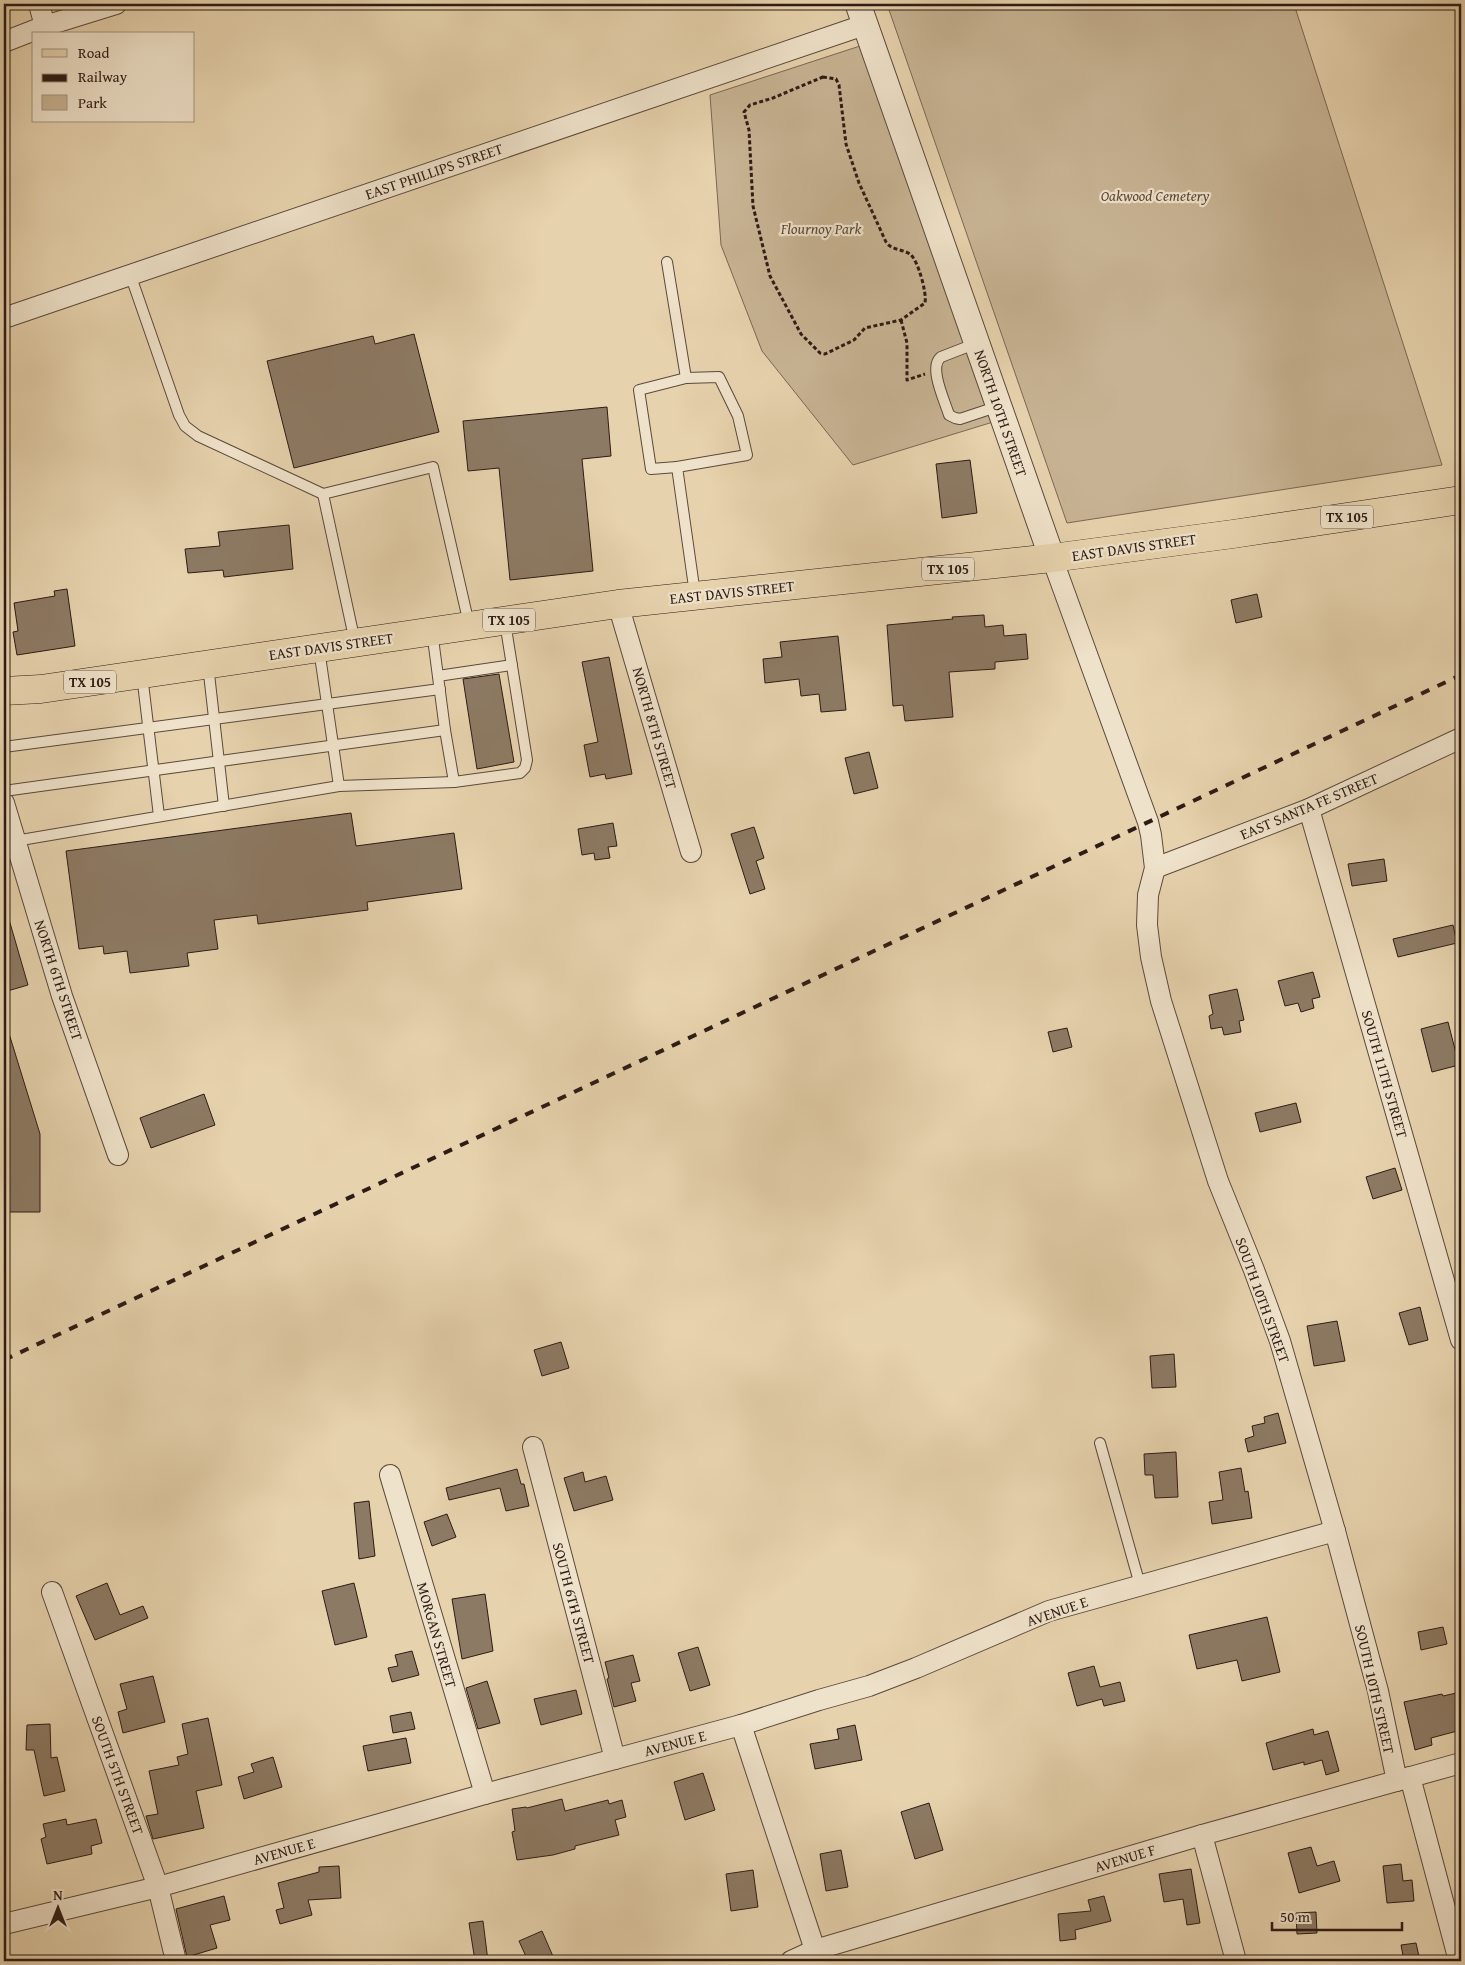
<svg xmlns="http://www.w3.org/2000/svg" width="1465" height="1965" viewBox="0 0 1465 1965" font-family="'Gentium Book Plus',serif">
	<style>
		.green { fill: #c7b393; stroke: #7a6754 }
		.building { fill: #8d7a64; stroke: #2d1b15 }
		.lines { fill: none; stroke-linecap: round; stroke-linejoin: round }
		.service-casing { stroke: #5b493b; stroke-width: 12 }
		.minor-casing { stroke: #5b493b; stroke-width: 22 }
		.tertiary-casing { stroke: #5b493b; stroke-width: 27 }
		.primary-casing { stroke: #2d1b15; stroke-width: 29 }
		.path { stroke: #2d1b15; stroke-width: 3; stroke-dasharray: 4 2.5; stroke-linecap: butt }
		.service { stroke: #efe2ca; stroke-width: 10 }
		.minor { stroke: #efe2ca; stroke-width: 20 }
		.tertiary { stroke: #efe2ca; stroke-width: 25 }
		.primary { stroke: #e6d2ad; stroke-width: 28 }
		.rail { stroke: #2d1b15; stroke-width: 4; stroke-dasharray: 9 9; stroke-linecap: butt }
		.labels { text-anchor: middle; dominant-baseline: central; stroke-width: 4.5; stroke-linejoin: round; paint-order: stroke }
		.shield { fill: #efe2ca; stroke: #67574b; stroke-width: 1 }
		.shield-label { font-size: 14px; font-weight: bold; fill: #2d1b15 }
		.street-label { font-size: 15px; fill: #2d1b15; stroke: #efe2ca }
		.park-label { font-size: 15px; font-style: italic; fill: #5b493b; stroke: #efe2ca }
	</style>
	<rect width="100%" height="100%" fill="#e6d2ad"/>
	<filter id="stains"><feTurbulence type="fractalNoise" baseFrequency=".004" numOctaves="4"/><feColorMatrix values="0 0 0 0 .2 0 0 0 0 .09 0 0 0 0 .02 0 0 0 .5 -.17"/></filter>
	<radialGradient id="worn" r=".72"><stop offset=".6" stop-color="#630" stop-opacity="0"/><stop offset="1" stop-color="#630" stop-opacity=".3"/></radialGradient>
	<g class="green">
		<path d="M887,4h407l148,461 -375,58z"/>
		<path d="M863,45l130,377 -140,43 -91,-114 -41,-106 -11,-150z"/>
	</g>
	<g class="building">
		<path d="M414,334l25,98 -145,36 -27,-107 106,-25 2,8z"/>
		<path d="M607,407l4,49 -29,3 11,112 -83,9 -11,-112 -31,3 -5,-50z"/>
		<path d="M970,460l7,53 -35,5 -6,-54z"/>
		<path d="M289,525l4,44 -69,8 -1,-7 -35,3 -3,-24 35,-3 -2,-14z"/>
		<path d="M67,589l8,57 -58,9 -4,-23 5,-1 -4,-28 41,-7 -1,-5z"/>
		<path d="M1257,594l5,23 -26,6 -5,-23z"/>
		<path d="M984,615l1,12 18,-2 1,11 22,-2 2,25 -33,3v7l-46,3 4,45 -48,4 -2,-16 -10,1 -6,-81 66,-6 -1,-2z"/>
		<path d="M838,636l8,74 -25,2 -2,-18 -18,2 -2,-17 -34,4 -2,-24 19,-2 -2,-15z"/>
		<path d="M609,657l23,117 -26,5 -1,-5 -15,3 -6,-32 14,-3 -16,-80z"/>
		<path d="M499,674l15,88 -37,7 -14,-90z"/>
		<path d="M869,752l9,36 -24,6 -9,-36z"/>
		<path d="M351,813l5,33 98,-13 8,56 -95,13 1,8 -110,14 -1,-9 -43,5 4,29 -31,4 2,13 -59,7 -3,-22 -23,3 -1,-8 -24,3 -13,-98z"/>
		<path d="M613,823l4,23 -9,1 2,11 -15,2 -1,-7 -12,2 -4,-26z"/>
		<path d="M754,827l10,31 -8,3 9,28 -15,5 -19,-60z"/>
		<path d="M1384,859l3,22 -35,5 -4,-22z"/>
		<path d="M4,916h4l20,69 -24,7z"/>
		<path d="M1453,925l4,18 -59,14 -5,-18z"/>
		<path d="M1313,972l7,25 -8,2 2,9 -13,4 -3,-9 -13,3 -7,-25z"/>
		<path d="M1237,989l7,31 -5,1 2,11 -17,3 -2,-8 -11,2 -2,-13 4,-2 -4,-19z"/>
		<path d="M1448,1022l11,43 -27,7 -11,-43z"/>
		<path d="M4,1027h3l33,107v78h-32v-64l-4,1z"/>
		<path d="M1067,1028l5,19 -19,5 -5,-20z"/>
		<path d="M204,1094l11,31 -64,23 -11,-30z"/>
		<path d="M1296,1103l5,19 -41,10 -5,-19z"/>
		<path d="M1395,1168l7,22 -29,9 -7,-22z"/>
		<path d="M1420,1307l8,33 -19,5 -10,-32z"/>
		<path d="M1337,1321l8,40 -31,5 -7,-40z"/>
		<path d="M561,1342l8,26 -27,8 -8,-26z"/>
		<path d="M1174,1354l2,33 -24,1 -2,-32z"/>
		<path d="M1278,1413l8,30 -38,9 -3,-13 9,-3 -2,-10 13,-3 -1,-6z"/>
		<path d="M1176,1452l2,45 -23,1 -2,-23h-8l-1,-21z"/>
		<path d="M1241,1468l4,24 3,-1 4,27 -40,6 -3,-22 14,-2 -4,-28z"/>
		<path d="M517,1469l4,15h3l5,22 -23,5 -6,-23 -51,12 -3,-12z"/>
		<path d="M583,1472l2,10 21,-6 7,24 -39,11 -10,-33z"/>
		<path d="M369,1501l6,55 -16,3 -5,-56z"/>
		<path d="M447,1514l9,23 -24,9 -8,-24z"/>
		<path d="M107,1583l13,32 23,-9 5,12 -53,22 -19,-44z"/>
		<path d="M354,1583l13,54 -32,8 -13,-54z"/>
		<path d="M485,1594l8,57 -31,8 -10,-60z"/>
		<path d="M1267,1617l13,55 -38,9 -5,-21 -40,9 -8,-34z"/>
		<path d="M1443,1627l4,17 -26,6 -3,-18z"/>
		<path d="M698,1647l12,38 -20,6 -12,-38z"/>
		<path d="M412,1651l7,24 -27,7 -4,-14 10,-2 -3,-11z"/>
		<path d="M633,1655l7,26 -9,2 5,18 -22,6 -7,-28 2,-1 -4,-16z"/>
		<path d="M1094,1666l6,21 20,-5 5,19 -21,5 -2,-7 -25,7 -9,-33z"/>
		<path d="M153,1676l12,46 -42,11 -5,-21 9,-3 -7,-25z"/>
		<path d="M487,1681l13,42 -22,6 -12,-41z"/>
		<path d="M576,1690l6,24 -41,11 -7,-26z"/>
		<path d="M1461,1692v21l-4,1 4,16 -30,8 1,7 -17,5 -11,-48 38,-8 1,2z"/>
		<path d="M411,1712l4,17 -22,4 -3,-17z"/>
		<path d="M208,1718l14,67 -26,6 8,37 -51,11 -7,-23 12,-2 -9,-43 30,-6 -2,-8 11,-3 -6,-30z"/>
		<path d="M50,1724l1,34 6,-1 8,34 -21,5 -10,-46h-8l1,-25z"/>
		<path d="M855,1725l7,35 -47,9 -5,-25 29,-5 -2,-10z"/>
		<path d="M1313,1729l1,6 14,-4 11,40 -13,4 -4,-15 -18,5v-3l-31,8 -7,-27z"/>
		<path d="M406,1738l5,25 -43,8 -5,-25z"/>
		<path d="M273,1757l9,30 -38,12 -6,-22 16,-5 -3,-8z"/>
		<path d="M703,1773l12,37 -30,10 -11,-38z"/>
		<path d="M562,1799l3,12 43,-11 1,4 13,-4 4,17 -11,3 4,15 -44,11v3l-22,6 -36,5 -5,-28 3,-1 -3,-22 14,-2 1,1z"/>
		<path d="M929,1803l14,47 -28,9 -14,-47z"/>
		<path d="M66,1819l1,6 29,-6 6,24 -11,3 1,8 -45,10 -6,-25 5,-2 -3,-13z"/>
		<path d="M1311,1847l6,19 17,-5 6,20 -41,12 -11,-40z"/>
		<path d="M841,1850l7,37 -22,4 -6,-37z"/>
		<path d="M1401,1864l2,17 9,-1 2,21 -27,2 -4,-37z"/>
		<path d="M339,1866l2,32 -33,2 4,15 -32,9 -4,-14 8,-2 -6,-25 41,-11v-5z"/>
		<path d="M1191,1869l9,54 -13,2 -4,-26 -19,3 -5,-28z"/>
		<path d="M753,1870l5,37 -27,4 -5,-37z"/>
		<path d="M224,1896l6,24 -20,5 7,23 -30,9 -11,-48z"/>
		<path d="M1104,1896l7,25 -36,9 1,9 -16,2 -2,-27 33,-3 -3,-11z"/>
		<path d="M1316,1912l1,21 -20,1 -1,-21z"/>
		<path d="M483,1921l5,40h-13l-6,-38z"/>
		<path d="M542,1931l13,30h-27l-9,-20z"/>
		<path d="M1416,1943l4,18h-16l-3,-16z"/>
	</g>
	<g class="lines">
		<defs>
			<g id="service">
				<path d="M667,262l19,116 33,-1 19,39 9,39 -70,12 18,127"/>
				<path d="M130,274l49,141 6,11 13,10 125,58"/>
				<path d="M977,343l-36,14c-13,10 4,44 8,58l6,3 5,1 39,-13"/>
				<path d="M677,467l-26,2 -12,-79 47,-12"/>
				<path d="M355,642l-32,-148 110,-27 36,157"/>
				<path d="M319,649l20,137"/>
				<path d="M208,665l16,141"/>
				<path d="M142,675l17,141"/>
				<path d="M438,676l74,-11"/>
				<path d="M4,747l436,-58"/>
				<path d="M454,782l66,-9 5,-5 2,-8 -22,-138"/>
				<path d="M4,791l441,-61"/>
				<path d="M15,841l324,-55 115,-4 -9,-52 -13,-99"/>
				<path d="M1100,1443l40,142"/>
			</g>
			<g id="minor">
				<path d="M39,4l6,22"/>
				<path d="M4,42l41,-16 71,-22"/>
				<path d="M4,318l860,-293"/>
				<path d="M1052,558l96,264 3,13 4,33 -7,27 -1,30 4,32 10,44 57,180 36,89 26,71 55,190 43,160 19,90"/>
				<path d="M618,604l73,248"/>
				<path d="M4,803l58,193 56,159"/>
				<path d="M1309,809l152,531"/>
				<path d="M1155,868l154,-59 152,-71"/>
				<path d="M533,1447l82,312"/>
				<path d="M390,1475l95,319"/>
				<path d="M52,1592l106,295 18,74"/>
				<path d="M741,1725l74,225"/>
				<path d="M1410,1777l49,184"/>
				<path d="M1202,1835l34,126"/>
				<path d="M4,1924l154,-37 327,-93 256,-69 78,-25 50,-14 47,-18 133,-57 286,-80"/>
				<path d="M791,1961l24,-11 387,-115 259,-72"/>
			</g>
			<path id="tertiary" d="M858,4l194,554"/>
			<path id="primary" d="M4,691l37,-2 577,-85 434,-46 181,-24 228,-34"/>
		</defs>
		<use href="#service" class="service-casing"/>
		<use href="#minor" class="minor-casing"/>
		<use href="#tertiary" class="tertiary-casing"/>
		<use href="#primary" class="primary-casing"/>
		<g class="path">
			<path d="M823,77l13,2 3,6 7,59 13,39 27,59c5,8 16,7 24,12 8,6 17,39 15,49l-24,17 -36,8 -11,12 -29,14 -5,-1 -19,-19 -31,-58 -17,-70 -4,-76 -5,-18 6,-7 23,-7z"/>
			<path d="M901,320l6,23v37l18,-6"/>
		</g>
		<use href="#service" class="service"/>
		<use href="#minor" class="minor"/>
		<use href="#tertiary" class="tertiary"/>
		<use href="#primary" class="primary"/>
		<path class="rail" d="M4,1360l1457,-685"/>
	</g>
	<g class="labels">
		<g class="shield">
			<rect x="1321" y="505.5" width="52" height="23" rx="4"/>
			<rect x="922" y="557.5" width="52" height="23" rx="4"/>
			<rect x="483" y="608.5" width="52" height="23" rx="4"/>
			<rect x="64" y="670.5" width="52" height="23" rx="4"/>
		</g>
		<g class="shield-label">
			<text x="1347" y="517">TX 105</text>
			<text x="948" y="569">TX 105</text>
			<text x="509" y="620">TX 105</text>
			<text x="90" y="682">TX 105</text>
		</g>
		<g class="street-label">
			<text transform="translate(434 171) rotate(-19)">EAST PHILLIPS STREET</text>
			<text transform="translate(1001 413) rotate(71)">NORTH 10TH STREET</text>
			<text transform="translate(1134 547) rotate(-8)">EAST DAVIS STREET</text>
			<text transform="translate(732 592) rotate(-6)">EAST DAVIS STREET</text>
			<text transform="translate(331 646) rotate(-8)">EAST DAVIS STREET</text>
			<text transform="translate(655 728) rotate(74)">NORTH 8TH STREET</text>
			<text transform="translate(1309 806) rotate(-23)">EAST SANTA FE STREET</text>
			<text transform="translate(59 980) rotate(72)">NORTH 6TH STREET</text>
			<text transform="translate(1385 1074) rotate(74)">SOUTH 11TH STREET</text>
			<text transform="translate(1263 1300) rotate(70)">SOUTH 10TH STREET</text>
			<text transform="translate(574 1603) rotate(75)">SOUTH 6TH STREET</text>
			<text transform="translate(1057 1611) rotate(-19)">AVENUE E</text>
			<text transform="translate(437 1635) rotate(74)">MORGAN STREET</text>
			<text transform="translate(1375 1689) rotate(77)">SOUTH 10TH STREET</text>
			<text transform="translate(675 1743) rotate(-15)">AVENUE E</text>
			<text transform="translate(118 1775) rotate(70)">SOUTH 5TH STREET</text>
			<text transform="translate(284 1851) rotate(-16)">AVENUE E</text>
			<text transform="translate(1125 1858) rotate(-17)">AVENUE F</text>
		</g>
		<g class="park-label">
			<text x="1155" y="195">Oakwood Cemetery</text>
			<text x="821" y="228">Flournoy Park</text>
		</g>
	</g>
	<rect width="1465" height="1965" fill="none" stroke="#e6d2ad" stroke-width="20"/>
	<rect x="5" y="5" width="1455" height="1955" fill="none" stroke="#2d1b15" stroke-width="2.5"/>
	<rect x="10" y="10" width="1445" height="1945" fill="none" stroke="#2d1b15"/>
	<rect x="32" y="32" width="162" height="90" fill="#efe2ca" stroke="#a19282"/>
	<rect x="42" y="49" width="25" height="8" fill="#e6d2ad" stroke="#a19282"/>
	<text x="78" y="58" font-size="15" fill="#2d1b15">Road</text>
	<rect x="42" y="74" width="25" height="8" fill="#2d1b15" stroke="#a19282"/>
	<text x="78" y="82" font-size="15" fill="#2d1b15">Railway</text>
	<rect x="42" y="95" width="25" height="15" fill="#c7b393" stroke="#a19282"/>
	<text x="78" y="108" font-size="15" fill="#2d1b15">Park</text>
	<g transform="translate(58 1908)" stroke="#efe2ca" stroke-width="4" paint-order="stroke">
	<path d="M0-4L9 19L0 12L-9 19Z" fill="#2d1b15"/>
	<text y="-8" font-size="14" font-weight="bold" text-anchor="middle" fill="#2d1b15">N</text>
	</g>
	<path d="M1272 1922v8h130v-8" fill="none" stroke="#2d1b15" stroke-width="2.5"/>
	<text x="1280" y="1922" font-size="15" fill="#2d1b15" stroke="#efe2ca" stroke-width="4" paint-order="stroke">50 m</text>
	<rect width="100%" height="100%" filter="url(#stains)"/>
	<rect width="100%" height="100%" fill="url(#worn)"/>
</svg>
